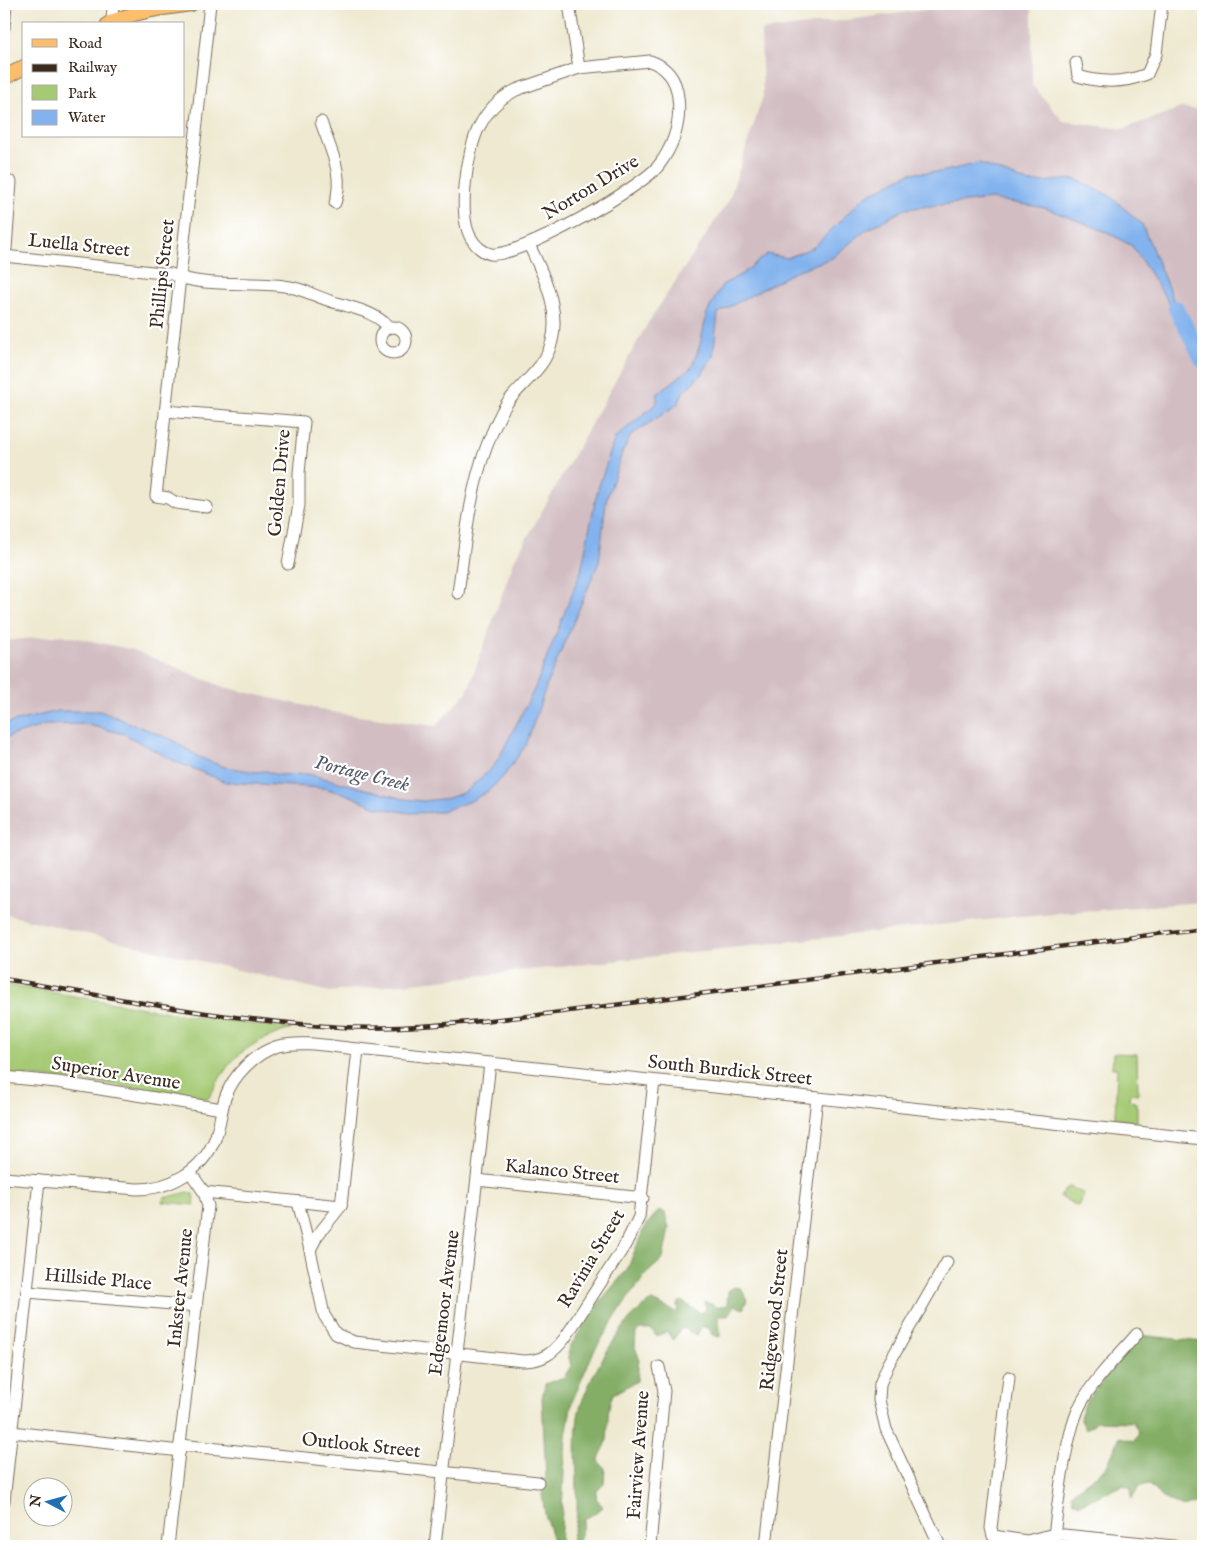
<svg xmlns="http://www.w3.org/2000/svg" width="1207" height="1550" viewBox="0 0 1207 1550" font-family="'IM FELL English',serif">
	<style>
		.industrial { fill: #d2bec2 }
		.green { fill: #a6ca74; stroke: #707a49 }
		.forest { fill: #84ae66; stroke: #606c42 }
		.water { fill: #83b3ee; stroke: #5f6e86 }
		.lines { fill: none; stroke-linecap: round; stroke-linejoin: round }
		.river { stroke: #83b3ee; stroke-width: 16 }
		.minor-casing { stroke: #7a6d5c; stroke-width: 13 }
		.major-casing { stroke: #7a6d5c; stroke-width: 16 }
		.minor { stroke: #fff; stroke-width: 11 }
		.major { stroke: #fabe6d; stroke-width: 14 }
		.rail-casing { stroke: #3b2a1e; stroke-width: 4.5 }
		.rail { stroke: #fff; stroke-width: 2.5; stroke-dasharray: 8; stroke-linecap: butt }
		.labels { text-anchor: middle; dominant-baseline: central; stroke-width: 4.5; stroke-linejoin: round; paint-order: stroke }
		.street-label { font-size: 19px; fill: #3b2a1e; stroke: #fff }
		.water-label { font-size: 20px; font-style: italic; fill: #545a67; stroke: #fff }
	</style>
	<rect width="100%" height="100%" fill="#fff"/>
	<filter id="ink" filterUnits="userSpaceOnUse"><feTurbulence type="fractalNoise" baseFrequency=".02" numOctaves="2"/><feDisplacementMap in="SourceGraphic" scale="10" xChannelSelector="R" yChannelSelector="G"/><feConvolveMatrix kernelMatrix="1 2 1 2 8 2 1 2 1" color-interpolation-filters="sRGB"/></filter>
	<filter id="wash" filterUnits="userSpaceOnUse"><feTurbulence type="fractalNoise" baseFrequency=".0096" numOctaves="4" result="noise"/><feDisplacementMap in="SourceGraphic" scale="20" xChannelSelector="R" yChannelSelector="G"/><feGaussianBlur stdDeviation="1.12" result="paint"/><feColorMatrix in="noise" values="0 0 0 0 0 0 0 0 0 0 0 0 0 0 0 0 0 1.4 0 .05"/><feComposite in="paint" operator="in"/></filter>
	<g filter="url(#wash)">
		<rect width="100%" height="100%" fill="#eee9d0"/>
		<path class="industrial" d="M971,4h61v81l31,36 60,8 58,-21 22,2v792l-172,13 -701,77 -326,-78v-273l59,-6 71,15 89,37 114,26 99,13 31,-34 47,-131 134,-238 81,-123 34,-104 -2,-65z"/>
		<g class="green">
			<path d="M4,984l193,33 95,12c-25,7 -53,19 -68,43 -6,8 -10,18 -16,27l-105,-16 -99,-9z"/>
			<path d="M1113,1053l24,1 1,40 -8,-1 -1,7 8,3v19l-22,-3 2,-51h-5z"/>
			<path d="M1071,1187l13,7 -6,12 -18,-9 6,-9z"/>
			<path d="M188,1192l5,2 2,11 -33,-3 2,-4z"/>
		</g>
		<g class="forest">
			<path d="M659,1210l6,3 4,15 -6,31 -16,14 -24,32 -30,48 -21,49 -6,34 -6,110h-5l-9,-27 -4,-24 4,-18 -4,-79 3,-14 19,-7 7,-11 -3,-13 3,-8 25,-39 31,-36 17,-42z"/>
			<path d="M734,1287l7,1 6,12 -4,9 -9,-4 -6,11h-9l1,21 -8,-2 -3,-7 -8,-1 -4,8 -15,-7 -9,12 -6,-8 -11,4 -5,-7h-10l-5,4 -1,14 4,11 -2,23 -24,13c-7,16 -4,29 -6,46 -1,8 -8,13 -8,22l6,6 -1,15 -7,7 -1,8 7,9 -19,13 -6,26h-8c2,-11 6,-22 7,-33 1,-32 -3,-65 1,-96 4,-29 47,-105 74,-116l26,12 -1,-9 4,-3 20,12 5,-4 -1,-8 12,6 10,-2 1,-14z"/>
			<path d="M1140,1335l63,7v158l-20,7 -22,-10 -13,-13 -9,3 -7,11 -1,-10 -7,-3 -44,19 -7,-3 -2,-8 35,-25 14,-31 14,4 5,-8 -6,-11 -36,-1 -11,9 -6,-13 6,-16z"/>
		</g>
		<path class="water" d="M979,163l51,20 45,-4 35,17 32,28 42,102 -52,-80 -25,-14 -62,-24 -54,-9 -86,10 -39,21 -34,28 -36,13 -78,42 -5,43 -11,18 -19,18 -5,12 -47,31 -9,18 -16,48 -7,61 -52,122 -21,61 -23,32 -15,14 -17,10 -32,11 -30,1 -33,-6 -30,-13 -23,-6 -97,-6 -50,-20 -52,-28 -39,-10 -39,1 -42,13v-14l54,-13h42l71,28 28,18 22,9 34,6 11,-1 12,4 30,-1 96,25 19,2 26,-3 16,-6 28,-25 7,-11 34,-66 47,-119 16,-79 18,-54 42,-35v-9l35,-27 8,-22 7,-32 15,-28 20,-11 25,-20 20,4 27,-11 50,-50 46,-24 31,-1z"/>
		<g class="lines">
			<path class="river" d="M1176,308l27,52"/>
		</g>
	</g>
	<g filter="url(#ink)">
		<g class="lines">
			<defs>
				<g id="minor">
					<path d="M569,4l10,64"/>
					<path d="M112,22l1,-18"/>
					<path d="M4,28l2,-24"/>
					<path d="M650,61c17,6 26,18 28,36 3,24 -4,48 -19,68 -16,22 -141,93 -168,89 -7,-1 -15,-8 -18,-13 -17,-22 -6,-90 6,-114 8,-16 21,-29 37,-37l63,-22z"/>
					<path d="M1076,63l2,13c23,7 47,7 69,-2l9,-20 6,-50"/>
					<path d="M321,122c9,27 24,53 14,81"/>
					<path d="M4,251l2,-3 5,-66"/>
					<path d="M4,256l167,18c35,15 82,6 119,13 16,3 31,12 47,16 20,6 37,9 52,24"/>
					<circle cx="393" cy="340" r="13"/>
					<path d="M165,411l139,11 -5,51v32l-11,59"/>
					<path d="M207,507l-31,-4 -8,-5 -12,-2 54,-492"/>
					<path d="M458,593c7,-48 11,-99 28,-145 6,-16 12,-31 21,-45 11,-15 27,-27 37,-43 23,-37 2,-81 -15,-115"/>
					<path d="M4,1077l53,5 165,27"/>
					<path d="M4,1178l133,11c33,0 65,-18 78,-50 5,-14 6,-28 10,-41 8,-23 30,-45 53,-52 26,-6 55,1 80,3l845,90"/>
					<path d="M477,1180l166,18"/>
					<path d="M204,1192l137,14"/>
					<path d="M298,1202l12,48"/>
					<path d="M341,1206l-24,30 -7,14 14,65 12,19 18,8 169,19c20,0 30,-8 42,-23l60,-93 14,-28 15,-136"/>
					<path d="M341,1206l17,-157"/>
					<path d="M27,1292l170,14"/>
					<path d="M1009,1377l-18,151 2,8 34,5 27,-7 120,12"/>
					<path d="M12,1432l168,19"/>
					<path d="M180,1445l358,37"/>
					<path d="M4,1501l35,-320"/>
					<path d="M168,1546l40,-340 -4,-14 -14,-20"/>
					<path d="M435,1546l55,-483"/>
					<path d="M650,1546l14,-155 -5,-24"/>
					<path d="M766,1546l51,-448"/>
					<path d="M940,1546l-54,-117 -7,-29 1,-16 8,-19 59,-103"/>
					<path d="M1053,1546c4,-37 12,-116 30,-146 14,-24 36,-45 54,-66"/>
				</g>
				<g id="major">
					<path d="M108,24c25,-13 55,-16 83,-20"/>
					<path d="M4,78l20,-11"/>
				</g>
			</defs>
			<use href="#minor" class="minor-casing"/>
			<use href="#major" class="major-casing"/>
			<use href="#minor" class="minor"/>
			<use href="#major" class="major"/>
			<defs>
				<path id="rail" d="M4,979c112,19 224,42 337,48 66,3 132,-5 197,-12l665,-87"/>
			</defs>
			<use href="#rail" class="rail-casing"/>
			<use href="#rail" class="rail"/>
		</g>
	</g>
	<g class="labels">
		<g class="street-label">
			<text transform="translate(591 188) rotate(-31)">Norton Drive</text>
			<text transform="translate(79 246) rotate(6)">Luella Street</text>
			<text transform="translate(163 274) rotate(-84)">Phillips Street</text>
			<text transform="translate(280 483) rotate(-85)">Golden Drive</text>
			<text transform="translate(730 1071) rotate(6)">South Burdick Street</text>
			<text transform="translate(116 1074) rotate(9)">Superior Avenue</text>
			<text transform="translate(562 1172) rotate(6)">Kalanco Street</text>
			<text transform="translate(592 1259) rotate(-59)">Ravinia Street</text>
			<text transform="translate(98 1280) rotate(5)">Hillside Place</text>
			<text transform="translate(181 1288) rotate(-84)">Inkster Avenue</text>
			<text transform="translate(445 1303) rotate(-83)">Edgemoor Avenue</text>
			<text transform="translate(775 1320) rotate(-84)">Ridgewood Street</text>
			<text transform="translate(361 1446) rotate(6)">Outlook Street</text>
			<text transform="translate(639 1455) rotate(-86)">Fairview Avenue</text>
		</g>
		<g class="water-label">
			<text transform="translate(362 774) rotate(14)">Portage Creek</text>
		</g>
	</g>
	<rect width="1207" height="1550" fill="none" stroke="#fff" stroke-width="20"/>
	<rect x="22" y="22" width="162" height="115" fill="#ffffff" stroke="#b1aaa5"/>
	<rect x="32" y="39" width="25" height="8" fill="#fabe6d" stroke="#b1aaa5"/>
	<text x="68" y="48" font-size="15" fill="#3b2a1e">Road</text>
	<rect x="32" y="64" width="25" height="8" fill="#3b2a1e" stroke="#b1aaa5"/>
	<text x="68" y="72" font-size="15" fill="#3b2a1e">Railway</text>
	<rect x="32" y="85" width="25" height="15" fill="#a6ca74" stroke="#b1aaa5"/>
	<text x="68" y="98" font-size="15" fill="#3b2a1e">Park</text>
	<rect x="32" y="110" width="25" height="15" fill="#83b3ee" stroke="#b1aaa5"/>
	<text x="68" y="122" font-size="15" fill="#3b2a1e">Water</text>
	<g transform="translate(48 1502) rotate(276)"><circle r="24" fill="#ffffff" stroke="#b1aaa5"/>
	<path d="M0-4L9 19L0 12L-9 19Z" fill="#1f6fb2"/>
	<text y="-8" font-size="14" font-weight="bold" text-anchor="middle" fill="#3b2a1e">N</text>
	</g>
</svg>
